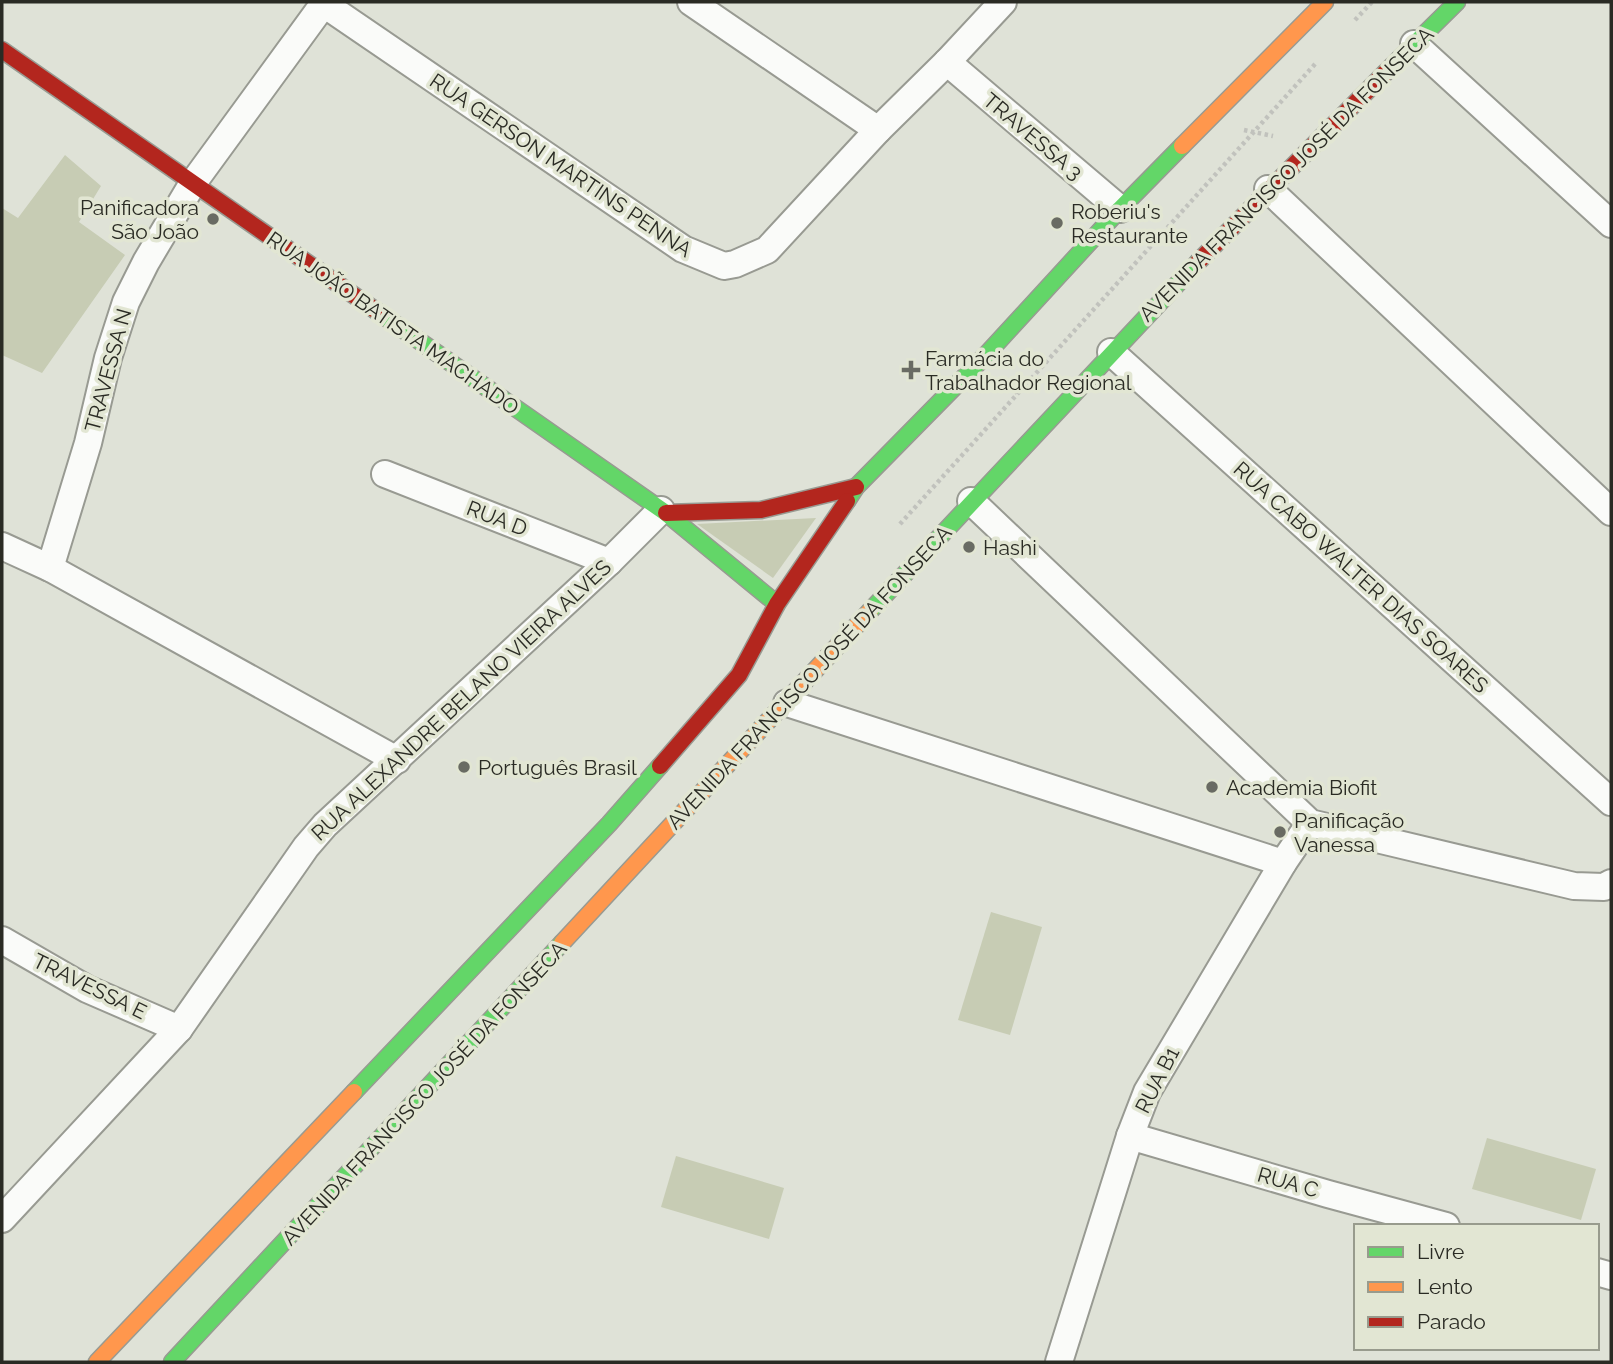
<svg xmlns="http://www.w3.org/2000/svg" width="1613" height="1364" viewBox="0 0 1613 1364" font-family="Raleway,sans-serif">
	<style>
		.green { fill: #c7ccb4 }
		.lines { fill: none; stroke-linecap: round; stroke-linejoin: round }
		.street-casing { stroke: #989a92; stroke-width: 30 }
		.fast-casing { stroke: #989a92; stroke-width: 19 }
		.slow-casing { stroke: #989a92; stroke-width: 19 }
		.jam-casing { stroke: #989a92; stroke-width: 19 }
		.path { stroke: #c1c2bd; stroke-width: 4.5; stroke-dasharray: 3.5 3.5; stroke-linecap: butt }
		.street { stroke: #fafbf9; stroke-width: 26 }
		.fast { stroke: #63d668; stroke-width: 16 }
		.slow { stroke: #ff974d; stroke-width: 16 }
		.jam { stroke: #b3261e; stroke-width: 16 }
		.poi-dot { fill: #696b63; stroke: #e2e6d3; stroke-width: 2.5 }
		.labels { text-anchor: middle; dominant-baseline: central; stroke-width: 7; stroke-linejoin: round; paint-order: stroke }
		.street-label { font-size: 21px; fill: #2a2b24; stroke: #e2e6d3 }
		.poi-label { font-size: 21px; fill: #2a2b24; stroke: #e2e6d3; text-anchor: start }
	</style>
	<rect width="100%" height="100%" fill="#dfe2d7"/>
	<g class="green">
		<path d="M65,155l36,31 -22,36 46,33 -83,118 -40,-18v-147l16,10z"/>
		<path d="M816,518l-43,60 -76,-54z"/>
		<path d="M991,912l51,15 -32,108 -52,-15z"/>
		<path d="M1487,1138l109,31 -15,51 -109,-31z"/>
		<path d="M676,1156l108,32 -15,51 -108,-32z"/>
	</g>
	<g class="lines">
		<defs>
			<g id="street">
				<path d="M691,2l187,128"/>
				<path d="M324,4l359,245 41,17 11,-2 32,-14 111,-120 69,-68 56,-60"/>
				<path d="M1414,44l197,180"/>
				<path d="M947,62l173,147"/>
				<path d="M1268,189l343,323"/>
				<path d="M1111,352l500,450"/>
				<path d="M385,474l224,88"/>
				<path d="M971,501l339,322 264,63 30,1 7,-4"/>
				<path d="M2,546l48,22 347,192"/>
				<path d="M50,568l38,-125 20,-85 18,-56 20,-40 47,-79 132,-181"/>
				<path d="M787,703l496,160"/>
				<path d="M2,940l85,49 92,40"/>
				<path d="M1130,1136l198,58 118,32"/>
				<path d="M2,1219l177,-190 127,-182 19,-22 284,-263 52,-52"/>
				<path d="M1597,1272l14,4"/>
				<path d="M1059,1362l71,-226 17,-44 136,-229 27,-40"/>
			</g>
			<g id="fast">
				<path d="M1385,73l72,-71"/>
				<path d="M375,310l291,203 111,91"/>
				<path d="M847,501l9,-14 129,-131 135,-147 62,-63"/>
				<path d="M870,611l328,-349"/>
				<path d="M354,1092l255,-268 51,-58"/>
				<path d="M172,1362l390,-419"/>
			</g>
			<g id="slow">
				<path d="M1182,146l143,-144"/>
				<path d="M562,943l308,-332"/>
				<path d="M97,1362l257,-270"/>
			</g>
			<g id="jam">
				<path d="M2,50l373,260"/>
				<path d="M1198,262l187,-189"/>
				<path d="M666,513l95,-3 95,-23"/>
				<path d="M660,766l79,-91 38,-71 70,-103"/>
			</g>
		</defs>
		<use href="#street" class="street-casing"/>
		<use href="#fast" class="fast-casing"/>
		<use href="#slow" class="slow-casing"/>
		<use href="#jam" class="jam-casing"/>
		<g class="path">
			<path d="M1355,20l17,-18"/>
			<path d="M1244,130l29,6"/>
			<path d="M1006,380l12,14"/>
			<path d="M900,524l416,-461"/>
		</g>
		<use href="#street" class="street"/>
		<use href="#fast" class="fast"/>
		<use href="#slow" class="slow"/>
		<use href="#jam" class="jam"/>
	</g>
	<g class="poi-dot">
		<circle cx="213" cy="219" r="7"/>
		<circle cx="1057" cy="223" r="7"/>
		<path d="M907.5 359.5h7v7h7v7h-7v7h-7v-7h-7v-7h7z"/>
		<circle cx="969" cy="547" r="7"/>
		<circle cx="464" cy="767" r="7"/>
		<circle cx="1212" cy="787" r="7"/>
		<circle cx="1280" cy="832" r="7"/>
	</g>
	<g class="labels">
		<g class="street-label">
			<text transform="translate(1033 136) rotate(40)">TRAVESSA 3</text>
			<text transform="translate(561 165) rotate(34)">RUA GERSON MARTINS PENNA</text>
			<text transform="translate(1286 174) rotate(-45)">AVENIDA FRANCISCO JOSÉ DA FONSECA</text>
			<text transform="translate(393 323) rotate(35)">RUA JOÃO BATISTA MACHADO</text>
			<text transform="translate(108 370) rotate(-75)">TRAVESSA N</text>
			<text transform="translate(497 518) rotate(21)">RUA D</text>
			<text transform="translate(1361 577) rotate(42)">RUA CABO WALTER DIAS SOARES</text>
			<text transform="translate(809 677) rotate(-47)">AVENIDA FRANCISCO JOSÉ DA FONSECA</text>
			<text transform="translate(461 700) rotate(-43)">RUA ALEXANDRE BELANO VIEIRA ALVES</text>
			<text transform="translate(90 986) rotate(26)">TRAVESSA E</text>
			<text transform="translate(1157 1080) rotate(-63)">RUA B1</text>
			<text transform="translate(424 1093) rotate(-47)">AVENIDA FRANCISCO JOSÉ DA FONSECA</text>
			<text transform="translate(1288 1182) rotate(16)">RUA C</text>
		</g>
		<g class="poi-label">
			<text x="199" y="207" text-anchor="end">Panificadora<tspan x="199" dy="24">São João</tspan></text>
			<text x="1071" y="211">Roberiu's<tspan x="1071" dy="24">Restaurante</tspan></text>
			<text x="925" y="358">Farmácia do<tspan x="925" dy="24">Trabalhador Regional</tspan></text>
			<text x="983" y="547">Hashi</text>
			<text x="478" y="767">Português Brasil</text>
			<text x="1226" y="787">Academia Biofit</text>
			<text x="1294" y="820">Panificação<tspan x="1294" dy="24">Vanessa</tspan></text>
		</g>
	</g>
	<rect width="1613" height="1364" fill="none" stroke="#2a2b24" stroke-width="7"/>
	<rect x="1354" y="1224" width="245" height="126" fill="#e2e6d3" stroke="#989b8d" stroke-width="2"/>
	<rect x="1368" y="1247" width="35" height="10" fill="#63d668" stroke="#989b8d" stroke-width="2"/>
	<text x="1417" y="1259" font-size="21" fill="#2a2b24">Livre</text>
	<rect x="1368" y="1282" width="35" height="10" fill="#ff974d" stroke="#989b8d" stroke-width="2"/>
	<text x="1417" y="1294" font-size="21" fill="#2a2b24">Lento</text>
	<rect x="1368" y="1317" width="35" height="10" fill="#b3261e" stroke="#989b8d" stroke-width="2"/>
	<text x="1417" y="1329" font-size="21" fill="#2a2b24">Parado</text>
</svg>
